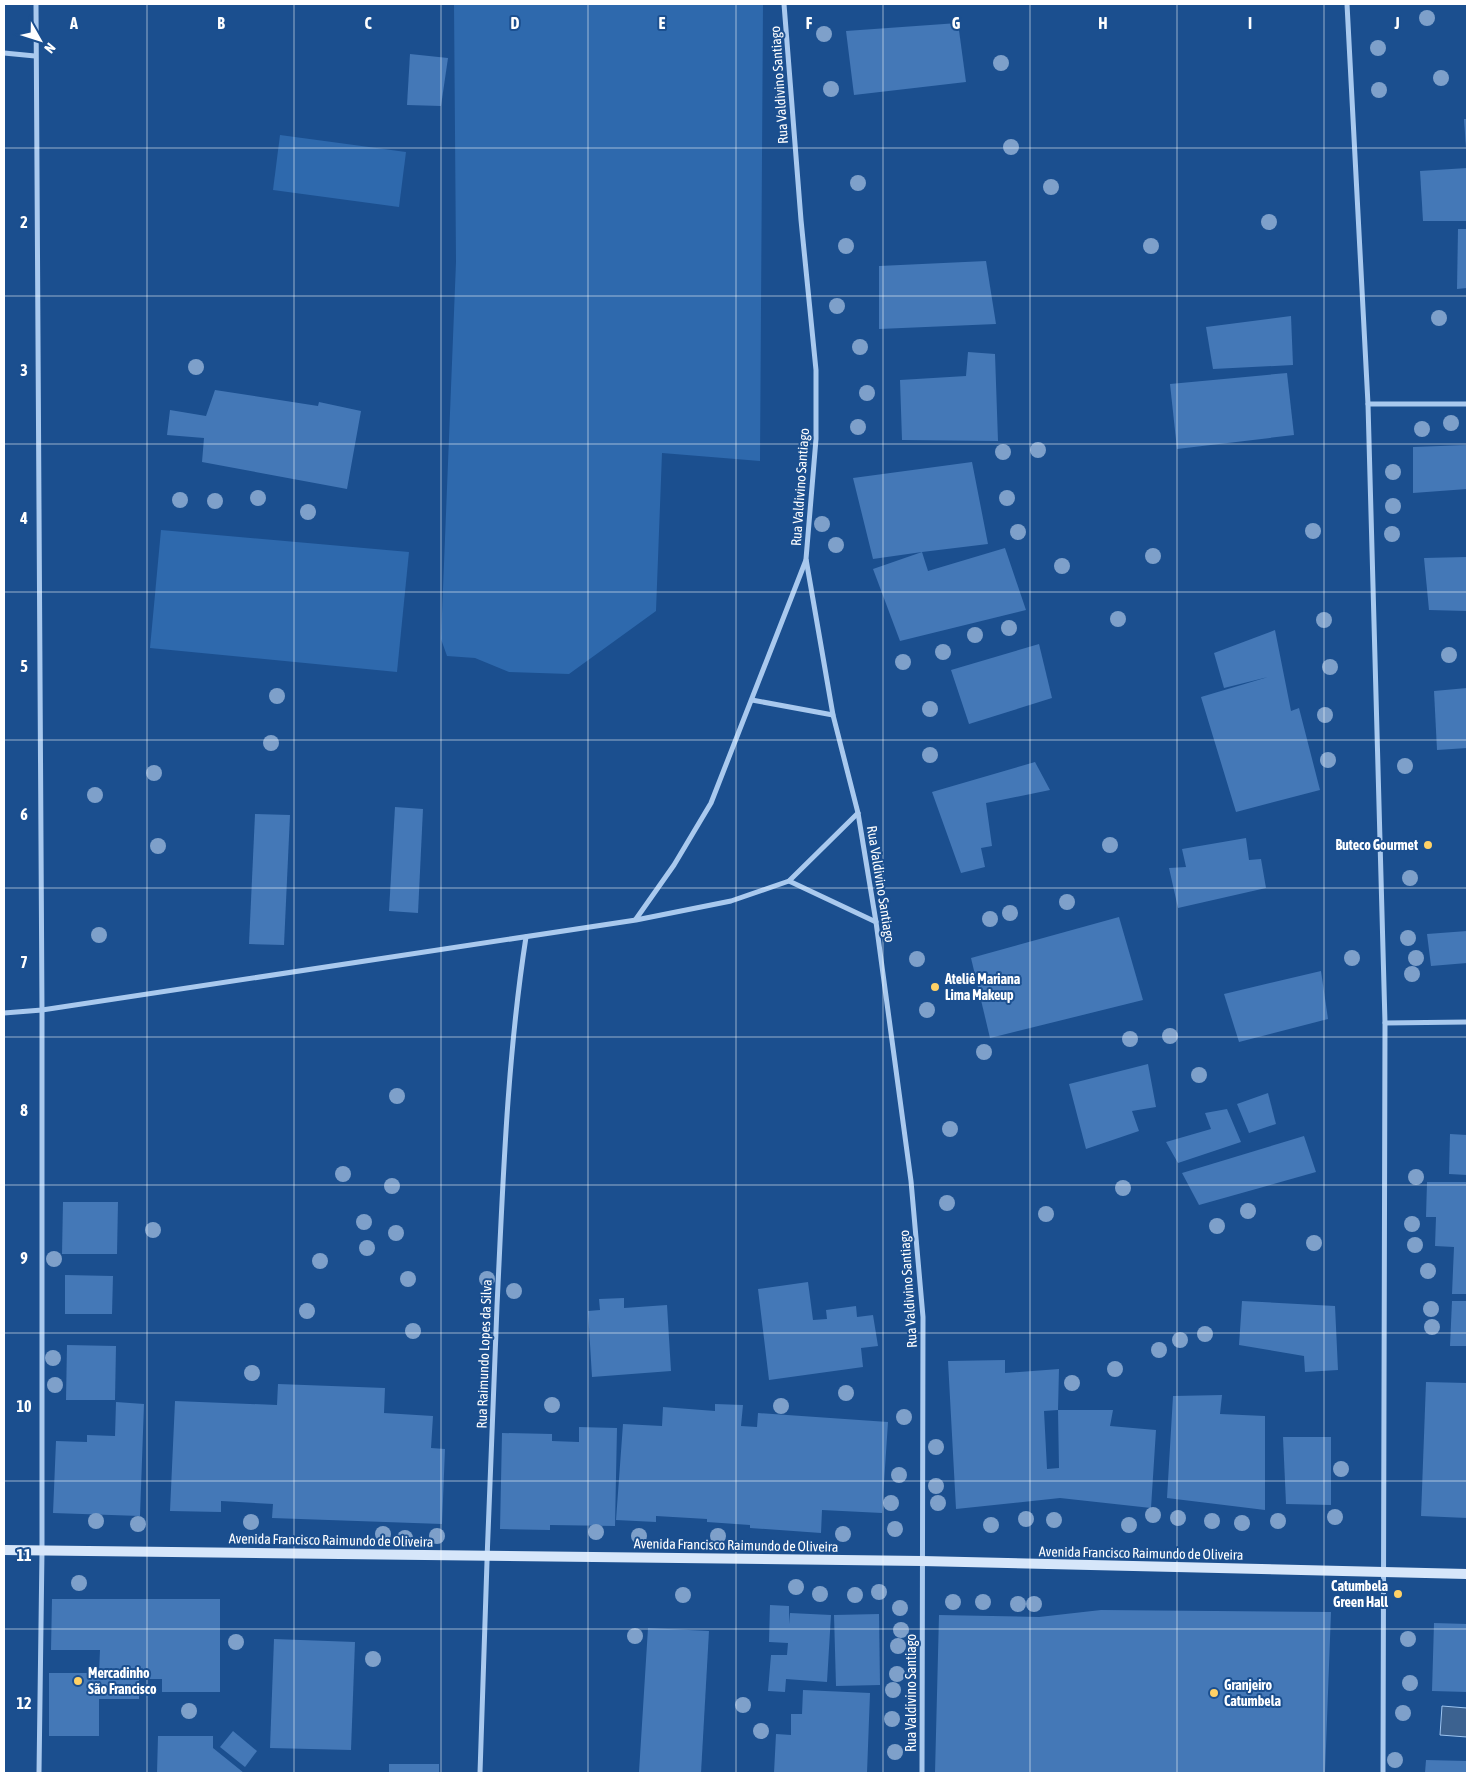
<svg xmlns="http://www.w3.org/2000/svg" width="1471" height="1777" viewBox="0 0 1471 1777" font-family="'Asap Condensed',sans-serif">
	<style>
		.green { fill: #2e69ad }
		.water { fill: #3c6290; stroke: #9cc4f0 }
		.building { fill: #4478b7 }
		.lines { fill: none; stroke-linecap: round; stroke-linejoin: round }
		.street { stroke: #a9c9ee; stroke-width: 5 }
		.secondary { stroke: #d6e6fa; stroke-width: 10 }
		.tree { fill: #7ea0ca }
		.grid { fill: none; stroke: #fff; stroke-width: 1; stroke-opacity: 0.55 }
		.poi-dot { fill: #ffd166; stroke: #1b4f8f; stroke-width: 2 }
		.labels { text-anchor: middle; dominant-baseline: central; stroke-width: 4; stroke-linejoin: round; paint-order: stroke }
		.street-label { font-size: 14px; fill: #fff; stroke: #1b4f8f }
		.poi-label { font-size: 14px; font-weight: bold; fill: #fff; stroke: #1b4f8f; text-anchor: start }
		.grid-label { font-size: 16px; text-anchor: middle; font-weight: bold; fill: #fff; stroke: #1b4f8f; stroke-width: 4; stroke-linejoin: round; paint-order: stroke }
	</style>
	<rect width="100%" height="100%" fill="#1b4f8f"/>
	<g class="green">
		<path d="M454,4h309l-3,457 -98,-8 -6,158 -87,63 -60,-2 -34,-14 -28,-2 -6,-17 15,-377z"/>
		<path d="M280,135l126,17 -7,55 -126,-17z"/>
		<path d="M161,530l248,22 -12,120 -247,-24z"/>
	</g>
	<path class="water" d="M1442,1706l25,2v29l-27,-2z"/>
	<g class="building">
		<path d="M958,23l8,59 -112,13 -8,-64z"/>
		<path d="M410,54l38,4 -7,48 -34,-1z"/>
		<path d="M1464,119h3v30h-1z"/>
		<path d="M1467,168v53h-44l-3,-50z"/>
		<path d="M1458,229h9v59l-10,1z"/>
		<path d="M986,261l10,63 -117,5v-63z"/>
		<path d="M1291,316l2,49 -80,4 -7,-42z"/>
		<path d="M968,352l27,2 3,87 -96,-1 -2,-60 66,-4z"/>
		<path d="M1287,373l7,62 -117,14 -7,-65z"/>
		<path d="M215,390l103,16 1,-4 42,9 -14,78 -145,-27 2,-24 -37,-3 3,-25 36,6z"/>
		<path d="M1467,445v44l-54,4v-46z"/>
		<path d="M972,462l16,82 -66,8 6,19 77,-23 21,62 -126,31 -27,-72 49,-17 -49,7 -20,-81z"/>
		<path d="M1467,557v54l-38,-1 -5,-52z"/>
		<path d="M1275,630l16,81 8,-3 21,82 -84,22 -35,-115 67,-20 -44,11 -10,-35z"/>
		<path d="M1039,644l13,54 -83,26 -18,-54z"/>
		<path d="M1467,688v60l-30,2 -3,-59z"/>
		<path d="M1035,762l15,28 -64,13 6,43 -11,2 4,19 -24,6 -29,-81z"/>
		<path d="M395,807l28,2 -5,104 -29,-2z"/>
		<path d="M255,814l35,1 -6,130 -35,-1z"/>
		<path d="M1246,838l3,22 12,-1 5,29 -88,20 -9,-40 17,-1 -4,-18z"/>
		<path d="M1119,917l24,83 -153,38 -19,-80z"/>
		<path d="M1467,931v32l-36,3 -4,-32z"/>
		<path d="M1321,971l7,48 -89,23 -15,-48z"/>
		<path d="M1148,1064l8,43 -24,4 7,20 -53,18 -17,-65z"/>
		<path d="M1268,1093l8,31 -27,9 -12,-29z"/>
		<path d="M1227,1109l14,33 -63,21 -12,-21 45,-13 -6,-16z"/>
		<path d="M1450,1134l17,1v40l-18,-1z"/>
		<path d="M1304,1136l12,36 -117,33 -17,-32z"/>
		<path d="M1427,1182h40v112h-15l2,-47 -19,-1 1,-29h-10z"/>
		<path d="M63,1202h55l-1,52h-55z"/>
		<path d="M65,1275l48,1 -1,38h-47z"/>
		<path d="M808,1282l5,38 14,-1 -1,-9 30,-4 1,11 16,-2 5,31 -17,2 2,19 -94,13 -11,-91z"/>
		<path d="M624,1298v10l43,-3 4,66 -79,6 -4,-66 12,-1 -1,-11z"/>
		<path d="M1242,1301l93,5 3,64 -33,2 -1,-16 -65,-11z"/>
		<path d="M1452,1301h15v45h-17z"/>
		<path d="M67,1345l49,1 -1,54h-49z"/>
		<path d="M1005,1360v13l54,-4 -1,41 -14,1 3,58 12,-1 -1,-58h55l-3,16 46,4 -5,78 -91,-10 -104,11 -8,-148z"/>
		<path d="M1426,1382l41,1v135l-46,-2z"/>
		<path d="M278,1384l107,4 -1,25 49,3 -2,32 14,1 -3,75 -170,-6 1,-14 -52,-3v11l-51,-1 5,-110 102,4z"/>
		<path d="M1222,1395l-2,19 45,2v94l-98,-12 6,-102z"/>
		<path d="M116,1402l28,2 -4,112 -87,-3 3,-72 31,1v-7l28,1z"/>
		<path d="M715,1404l28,1 -2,21 16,1 1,-14 130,9 -6,91 -60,-3 -1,23 -71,-5v-3l-43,-3v-3l-51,-3v6l-40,-2 7,-96 39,2 1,-19 52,4z"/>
		<path d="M579,1427l38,1 -2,98 -65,-1v5l-50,-1 2,-96 50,1v7l27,1z"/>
		<path d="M1283,1437h48v68l-45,-1z"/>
		<path d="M52,1599h168v93h-58v-13h-23v20h-40v37h-50v-63h50l1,-23h-49z"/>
		<path d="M770,1605l19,1v18l1,-11 41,2 -4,67 -41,-3 -1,13 -17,-1 3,-36h16l1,-12 -19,-1z"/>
		<path d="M1101,1610l230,2 -6,161h-390l4,-158 100,2z"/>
		<path d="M879,1614l1,71 -44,1 -2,-71z"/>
		<path d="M1434,1623l33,1v68l-35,-1z"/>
		<path d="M648,1628l61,3 -8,142 -62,-1z"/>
		<path d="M274,1639l81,3 -4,108 -81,-2z"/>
		<path d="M803,1690l67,3 -3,80h-93l2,-39 15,1v-21h11z"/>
		<path d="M233,1731l24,20 -12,16 -25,-20z"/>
		<path d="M158,1736h55v12l31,25h-87z"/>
		<path d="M1426,1760l41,1v12h-42z"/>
		<rect x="389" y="1764" width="50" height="9"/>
	</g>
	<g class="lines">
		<g class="street">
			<path d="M36,4l6,1006v541l-3,222"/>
			<path d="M784,4l17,216 15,150v69l-10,120 27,156 25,98 18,109 35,259 12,136 -1,456"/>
			<path d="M1347,4l21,400 17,619 -2,750"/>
			<path d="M4,53l31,3"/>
			<path d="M1368,404h99"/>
			<path d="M752,700l81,15"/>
			<path d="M789,881l87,41"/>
			<path d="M636,919l38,-54 37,-62 95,-243"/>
			<path d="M4,1013l38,-3 594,-90 95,-19 58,-20 69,-68"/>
			<path d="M1385,1023l82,-1"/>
			<path d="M480,1773c5,-156 10,-311 17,-467 6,-124 10,-247 29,-369"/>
		</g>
		<path class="secondary" d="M4,1550l918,11 545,13"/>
	</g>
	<g class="tree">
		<circle cx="1427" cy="18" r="8"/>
		<circle cx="824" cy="34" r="8"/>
		<circle cx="1378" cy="48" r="8"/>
		<circle cx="1001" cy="63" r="8"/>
		<circle cx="1441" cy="78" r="8"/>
		<circle cx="831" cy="89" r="8"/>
		<circle cx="1379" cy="90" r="8"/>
		<circle cx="1011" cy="147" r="8"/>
		<circle cx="858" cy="183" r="8"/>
		<circle cx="1051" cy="187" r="8"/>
		<circle cx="1269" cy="222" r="8"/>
		<circle cx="846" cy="246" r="8"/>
		<circle cx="1151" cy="246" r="8"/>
		<circle cx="837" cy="306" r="8"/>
		<circle cx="1439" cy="318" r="8"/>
		<circle cx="860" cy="347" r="8"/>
		<circle cx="196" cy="367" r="8"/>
		<circle cx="867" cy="393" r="8"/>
		<circle cx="1451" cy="423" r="8"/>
		<circle cx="858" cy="427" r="8"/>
		<circle cx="1422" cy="429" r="8"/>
		<circle cx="1038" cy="450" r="8"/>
		<circle cx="1003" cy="452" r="8"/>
		<circle cx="1393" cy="472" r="8"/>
		<circle cx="258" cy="498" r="8"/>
		<circle cx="1007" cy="498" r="8"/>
		<circle cx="180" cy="500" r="8"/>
		<circle cx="215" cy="501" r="8"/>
		<circle cx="1393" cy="506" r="8"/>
		<circle cx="308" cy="512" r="8"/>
		<circle cx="822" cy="524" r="8"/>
		<circle cx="1313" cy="531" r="8"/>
		<circle cx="1018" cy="532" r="8"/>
		<circle cx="1392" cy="534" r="8"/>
		<circle cx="836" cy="545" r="8"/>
		<circle cx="1153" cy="556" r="8"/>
		<circle cx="1062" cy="566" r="8"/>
		<circle cx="1118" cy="619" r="8"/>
		<circle cx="1324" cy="620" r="8"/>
		<circle cx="1009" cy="628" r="8"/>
		<circle cx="975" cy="635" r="8"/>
		<circle cx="943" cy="652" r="8"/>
		<circle cx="1449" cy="655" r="8"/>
		<circle cx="903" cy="662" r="8"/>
		<circle cx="1330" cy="667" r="8"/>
		<circle cx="277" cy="696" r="8"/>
		<circle cx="930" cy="709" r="8"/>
		<circle cx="1325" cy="715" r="8"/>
		<circle cx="271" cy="743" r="8"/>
		<circle cx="930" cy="755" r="8"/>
		<circle cx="1328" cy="760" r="8"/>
		<circle cx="1405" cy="766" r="8"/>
		<circle cx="154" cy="773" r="8"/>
		<circle cx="95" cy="795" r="8"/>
		<circle cx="1110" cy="845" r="8"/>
		<circle cx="158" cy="846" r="8"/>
		<circle cx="1410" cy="878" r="8"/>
		<circle cx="1067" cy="902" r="8"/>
		<circle cx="1010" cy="913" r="8"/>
		<circle cx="990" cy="919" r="8"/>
		<circle cx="99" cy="935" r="8"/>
		<circle cx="1408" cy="938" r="8"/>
		<circle cx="1352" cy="958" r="8"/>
		<circle cx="1416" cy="958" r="8"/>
		<circle cx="917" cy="959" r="8"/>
		<circle cx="1412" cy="974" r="8"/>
		<circle cx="927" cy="1010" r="8"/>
		<circle cx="1170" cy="1036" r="8"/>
		<circle cx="1130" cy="1039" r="8"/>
		<circle cx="984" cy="1052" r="8"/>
		<circle cx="1199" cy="1075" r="8"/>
		<circle cx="397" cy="1096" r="8"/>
		<circle cx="950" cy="1129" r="8"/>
		<circle cx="343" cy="1174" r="8"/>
		<circle cx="1416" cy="1177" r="8"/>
		<circle cx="392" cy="1186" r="8"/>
		<circle cx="1123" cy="1188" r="8"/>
		<circle cx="947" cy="1203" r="8"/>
		<circle cx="1248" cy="1211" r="8"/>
		<circle cx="1046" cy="1214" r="8"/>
		<circle cx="364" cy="1222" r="8"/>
		<circle cx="1412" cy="1224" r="8"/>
		<circle cx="1217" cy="1226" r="8"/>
		<circle cx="153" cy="1230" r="8"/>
		<circle cx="396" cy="1233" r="8"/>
		<circle cx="1314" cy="1243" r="8"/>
		<circle cx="1415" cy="1245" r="8"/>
		<circle cx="367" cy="1248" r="8"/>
		<circle cx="54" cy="1259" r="8"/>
		<circle cx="320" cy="1261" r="8"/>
		<circle cx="1428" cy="1271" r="8"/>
		<circle cx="408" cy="1279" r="8"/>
		<circle cx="487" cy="1279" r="8"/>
		<circle cx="514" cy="1291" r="8"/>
		<circle cx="1431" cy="1309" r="8"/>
		<circle cx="307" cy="1311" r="8"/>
		<circle cx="1432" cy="1327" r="8"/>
		<circle cx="413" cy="1331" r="8"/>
		<circle cx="1205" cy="1334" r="8"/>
		<circle cx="1180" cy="1340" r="8"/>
		<circle cx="1159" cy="1350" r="8"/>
		<circle cx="53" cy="1358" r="8"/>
		<circle cx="1115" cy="1369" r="8"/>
		<circle cx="252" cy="1373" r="8"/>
		<circle cx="1072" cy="1383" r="8"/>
		<circle cx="55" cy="1385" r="8"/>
		<circle cx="846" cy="1393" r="8"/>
		<circle cx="552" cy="1405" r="8"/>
		<circle cx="781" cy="1406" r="8"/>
		<circle cx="904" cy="1417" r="8"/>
		<circle cx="936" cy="1447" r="8"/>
		<circle cx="1341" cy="1469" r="8"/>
		<circle cx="899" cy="1475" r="8"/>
		<circle cx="936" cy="1486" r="8"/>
		<circle cx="891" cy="1503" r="8"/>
		<circle cx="938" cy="1503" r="8"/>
		<circle cx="1153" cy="1515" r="8"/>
		<circle cx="1335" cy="1517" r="8"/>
		<circle cx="1178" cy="1518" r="8"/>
		<circle cx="1026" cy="1519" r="8"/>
		<circle cx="1054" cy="1520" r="8"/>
		<circle cx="96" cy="1521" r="8"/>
		<circle cx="1212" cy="1521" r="8"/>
		<circle cx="1278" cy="1521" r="8"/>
		<circle cx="251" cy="1522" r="8"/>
		<circle cx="1242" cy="1523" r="8"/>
		<circle cx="138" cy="1524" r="8"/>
		<circle cx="991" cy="1525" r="8"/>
		<circle cx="1129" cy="1525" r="8"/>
		<circle cx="895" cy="1529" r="8"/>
		<circle cx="596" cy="1532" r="8"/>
		<circle cx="383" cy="1534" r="8"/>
		<circle cx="843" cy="1534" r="8"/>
		<circle cx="437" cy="1536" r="8"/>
		<circle cx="639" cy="1536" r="8"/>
		<circle cx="718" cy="1536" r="8"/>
		<circle cx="405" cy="1538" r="8"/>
		<circle cx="79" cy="1583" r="8"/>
		<circle cx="796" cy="1587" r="8"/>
		<circle cx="879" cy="1592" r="8"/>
		<circle cx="820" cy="1594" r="8"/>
		<circle cx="683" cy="1595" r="8"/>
		<circle cx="855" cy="1595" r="8"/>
		<circle cx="953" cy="1602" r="8"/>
		<circle cx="983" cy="1602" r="8"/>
		<circle cx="1018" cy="1604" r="8"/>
		<circle cx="1034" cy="1604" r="8"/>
		<circle cx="900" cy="1608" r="8"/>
		<circle cx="901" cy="1630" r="8"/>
		<circle cx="635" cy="1636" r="8"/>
		<circle cx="1408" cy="1639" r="8"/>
		<circle cx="236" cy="1642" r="8"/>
		<circle cx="898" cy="1646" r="8"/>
		<circle cx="373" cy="1659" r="8"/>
		<circle cx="897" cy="1674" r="8"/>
		<circle cx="1410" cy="1683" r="8"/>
		<circle cx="893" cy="1690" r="8"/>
		<circle cx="743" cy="1705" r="8"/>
		<circle cx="189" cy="1711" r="8"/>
		<circle cx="1403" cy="1713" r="8"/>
		<circle cx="892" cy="1719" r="8"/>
		<circle cx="761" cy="1731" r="8"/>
		<circle cx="895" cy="1752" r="8"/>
		<circle cx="1395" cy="1760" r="8"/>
	</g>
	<path class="grid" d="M147,4v1769M294,4v1769M441,4v1769M588,4v1769M736,4v1769M883,4v1769M1030,4v1769M1177,4v1769M1324,4v1769M4,148h1463M4,296h1463M4,444h1463M4,592h1463M4,740h1463M4,888h1463M4,1037h1463M4,1185h1463M4,1333h1463M4,1481h1463M4,1629h1463"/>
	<g class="poi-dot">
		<circle cx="1428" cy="845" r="5"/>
		<circle cx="935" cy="987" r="5"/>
		<circle cx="1398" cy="1594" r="5"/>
		<circle cx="78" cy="1681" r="5"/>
		<circle cx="1214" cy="1693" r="5"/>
	</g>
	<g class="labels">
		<g class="street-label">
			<text transform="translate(779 85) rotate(-94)">Rua Valdivino Santiago</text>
			<text transform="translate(800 487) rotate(-86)">Rua Valdivino Santiago</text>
			<text transform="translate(881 884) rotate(81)">Rua Valdivino Santiago</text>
			<text transform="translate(908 1289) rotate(-94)">Rua Valdivino Santiago</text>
			<text transform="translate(484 1354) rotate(-88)">Rua Raimundo Lopes da Silva</text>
			<text transform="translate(331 1540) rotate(1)">Avenida Francisco Raimundo de Oliveira</text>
			<text transform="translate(736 1545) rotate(1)">Avenida Francisco Raimundo de Oliveira</text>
			<text transform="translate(1141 1553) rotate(1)">Avenida Francisco Raimundo de Oliveira</text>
			<text transform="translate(911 1693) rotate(-90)">Rua Valdivino Santiago</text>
		</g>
		<g class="poi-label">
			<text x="1418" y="845" text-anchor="end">Buteco Gourmet</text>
			<text x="945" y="979">Ateliê Mariana<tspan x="945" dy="16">Lima Makeup</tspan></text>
			<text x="1388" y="1586" text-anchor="end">Catumbela<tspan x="1388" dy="16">Green Hall</tspan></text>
			<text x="88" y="1673">Mercadinho<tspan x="88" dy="16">São Francisco</tspan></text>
			<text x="1224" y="1685">Granjeiro<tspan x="1224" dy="16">Catumbela</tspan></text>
		</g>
	</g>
	<g class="grid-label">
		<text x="74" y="29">A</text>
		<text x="221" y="29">B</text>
		<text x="368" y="29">C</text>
		<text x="515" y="29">D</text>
		<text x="662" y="29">E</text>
		<text x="809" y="29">F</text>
		<text x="956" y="29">G</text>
		<text x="1103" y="29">H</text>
		<text x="1250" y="29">I</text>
		<text x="1397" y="29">J</text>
		<text x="24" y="228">2</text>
		<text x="24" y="376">3</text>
		<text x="24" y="524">4</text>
		<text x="24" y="672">5</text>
		<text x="24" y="820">6</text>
		<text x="24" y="968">7</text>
		<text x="24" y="1116">8</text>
		<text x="24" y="1264">9</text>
		<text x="24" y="1412">10</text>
		<text x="24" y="1561">11</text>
		<text x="24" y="1709">12</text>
	</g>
	<rect width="1471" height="1777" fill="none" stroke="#ffffff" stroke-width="10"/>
	<g transform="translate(40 40) rotate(129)" stroke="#1b4f8f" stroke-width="4" paint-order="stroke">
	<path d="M0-4L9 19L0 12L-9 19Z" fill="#ffffff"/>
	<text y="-8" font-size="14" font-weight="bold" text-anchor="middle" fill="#ffffff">N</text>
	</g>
</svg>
